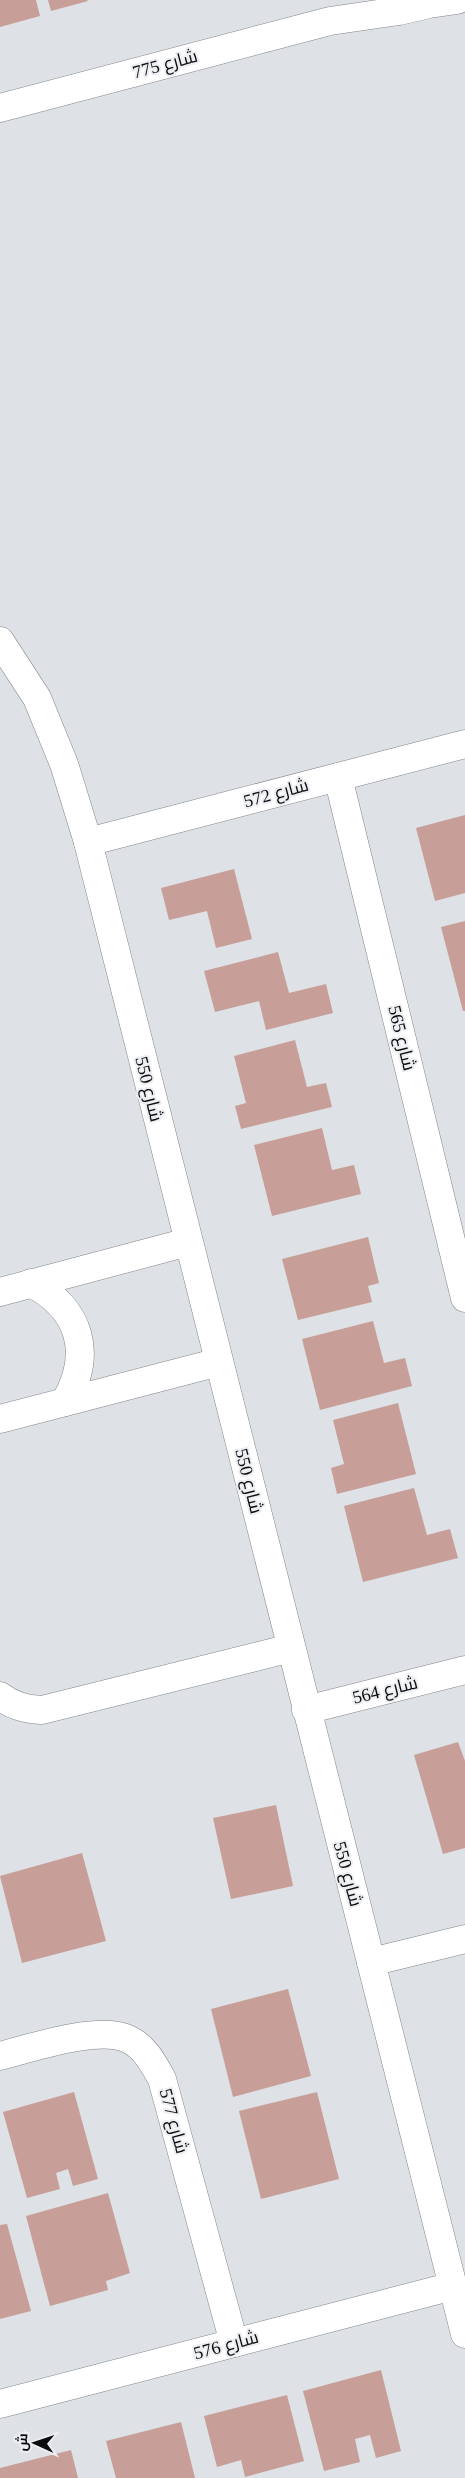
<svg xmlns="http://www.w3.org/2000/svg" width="465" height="2478" viewBox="0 0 465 2478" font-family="'Times New Roman',Cairo,serif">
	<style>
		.building { fill: #c79f98 }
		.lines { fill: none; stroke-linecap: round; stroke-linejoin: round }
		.minor-casing { stroke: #83868a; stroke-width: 29 }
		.minor { stroke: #fff; stroke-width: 28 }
		.labels { text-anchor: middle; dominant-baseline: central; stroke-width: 4; stroke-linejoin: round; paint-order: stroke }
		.street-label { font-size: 18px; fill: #0b0c0d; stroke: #eceef2 }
	</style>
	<rect width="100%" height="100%" fill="#dee1e5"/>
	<g class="building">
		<path d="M0,0h36l4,16 -40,11z"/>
		<path d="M48,0h39l1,1 -37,10z"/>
		<path d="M465,815v78l-30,8 -19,-73z"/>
		<path d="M234,869l18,70 -36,9 -9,-37 -38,9 -8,-32z"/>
		<path d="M465,921v90h-2l-22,-84z"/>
		<path d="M278,952l11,41 37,-9 7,29 -67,17 -7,-29 -44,11 -11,-41z"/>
		<path d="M295,1040l12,47 19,-4 6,24 -91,22 -6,-23 11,-3 -12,-47z"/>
		<path d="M322,1128l10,42 22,-5 7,29 -89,22 -18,-71z"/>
		<path d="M368,1237l11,46 -11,3 4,16 -74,18 -16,-61z"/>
		<path d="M373,1321l11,42 21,-5 7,28 -92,24 -18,-71z"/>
		<path d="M398,1403l18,71 -79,20 -6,-26 13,-4 -11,-44z"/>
		<path d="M414,1488l13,47 23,-6 8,29 -95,24 -19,-76z"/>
		<path d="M458,1742l7,19v87l-22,6 -29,-99z"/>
		<path d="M276,1805l17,81 -62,13 -18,-81z"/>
		<path d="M82,1853l24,88 -84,22 -22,-87z"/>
		<path d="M288,1989l23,87 -78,21 -22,-88z"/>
		<path d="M74,2092l24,87 -25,7 -5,-17 -12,4 4,16 -33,9 -24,-86z"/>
		<path d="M317,2092l22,87 -78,20 -22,-88z"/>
		<path d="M108,2193l22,80 -24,8 2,9 -58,16 -24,-90z"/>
		<path d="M7,2224l24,87 -31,8v-94z"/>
		<path d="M381,2370l20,81 -25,7 -6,-23 -15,4 5,23 -36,9 -21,-80z"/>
		<path d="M287,2395l17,66 -59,16 -4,-17 -24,7 -13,-51z"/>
		<path d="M181,2422l14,56h-79l-10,-37z"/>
		<path d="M71,2450l7,28h-78v-10z"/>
	</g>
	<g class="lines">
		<defs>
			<g id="minor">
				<path d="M0,108l330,-87 69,-10 30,-7 28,-4"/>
				<path d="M0,641l37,57 27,66 24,78 377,1492"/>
				<path d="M338,777l127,521"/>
				<path d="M88,842l377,-98"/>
				<path d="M31,1283c50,26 62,71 34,119"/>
				<path d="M0,1292l188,-50"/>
				<path d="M0,1419l219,-57"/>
				<path d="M0,1696c13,10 25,13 42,14l249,-62"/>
				<path d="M306,1710l159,-40"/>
				<path d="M371,1962l94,-23"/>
				<path d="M0,2056c31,-8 99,-31 128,-17 17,8 25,24 34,40l72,264"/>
				<path d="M0,2404l453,-118"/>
			</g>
		</defs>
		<use href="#minor" class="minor-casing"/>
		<use href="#minor" class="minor"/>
	</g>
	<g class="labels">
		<g class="street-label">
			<text transform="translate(165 64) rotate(-15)">شارع 775</text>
			<text transform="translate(276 793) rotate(-15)">شارع 572</text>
			<text transform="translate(402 1038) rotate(76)">شارع 565</text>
			<text transform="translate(149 1089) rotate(76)">شارع 550</text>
			<text transform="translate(249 1481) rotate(76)">شارع 550</text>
			<text transform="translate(385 1690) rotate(-14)">شارع 564</text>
			<text transform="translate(348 1874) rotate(75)">شارع 550</text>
			<text transform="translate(174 2121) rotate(75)">شارع 577</text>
			<text transform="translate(226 2345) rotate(-15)">شارع 576</text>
		</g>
	</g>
	<g transform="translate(35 2443) rotate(273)" stroke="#eceef2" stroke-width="4" paint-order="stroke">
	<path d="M0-4L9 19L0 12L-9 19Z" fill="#0b0c0d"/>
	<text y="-8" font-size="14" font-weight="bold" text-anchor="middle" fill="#0b0c0d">ش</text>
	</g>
</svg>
